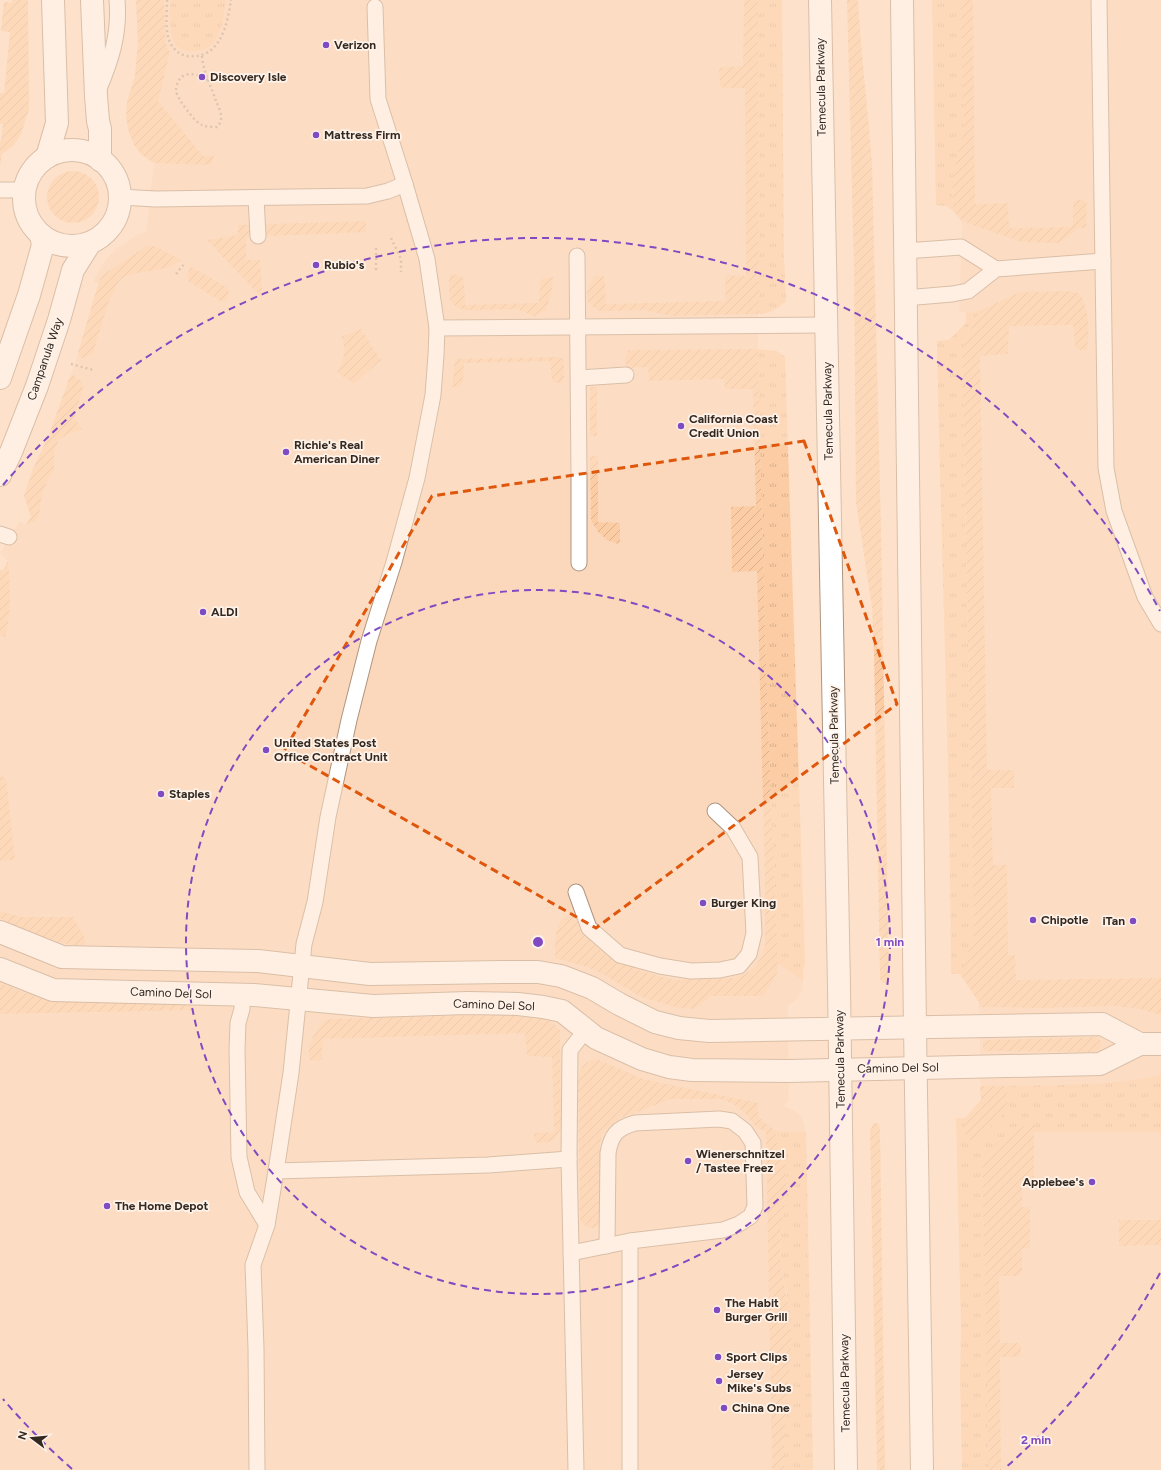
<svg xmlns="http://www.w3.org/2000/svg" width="1161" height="1470" viewBox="0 0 1161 1470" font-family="Figtree,sans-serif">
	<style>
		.built { fill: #fbd8bb }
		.grass { fill: url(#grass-tufts) }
		.garden { fill: url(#garden-furrows) }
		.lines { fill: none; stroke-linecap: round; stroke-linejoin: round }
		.service-casing { stroke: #af947e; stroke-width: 17 }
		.minor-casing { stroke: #af947e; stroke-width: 24 }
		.tertiary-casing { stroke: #af947e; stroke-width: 24 }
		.primary-casing { stroke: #af947e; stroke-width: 24 }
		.path { stroke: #b9a290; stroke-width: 2.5; stroke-dasharray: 2 3; stroke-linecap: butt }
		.service { stroke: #fff; stroke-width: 15 }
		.minor { stroke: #fff; stroke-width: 22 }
		.tertiary { stroke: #fff; stroke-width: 22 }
		.primary { stroke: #fff; stroke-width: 22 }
		.marked { fill: none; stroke: #df570d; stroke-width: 3; stroke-dasharray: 8 5; stroke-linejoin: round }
		.ring { fill: none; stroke: #804bc2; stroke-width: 2; stroke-dasharray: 7 5 }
		.poi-dot { fill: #804bc2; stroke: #fef2e9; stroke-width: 1.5 }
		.labels { text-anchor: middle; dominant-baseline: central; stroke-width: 3.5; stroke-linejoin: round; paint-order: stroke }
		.poi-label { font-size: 12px; font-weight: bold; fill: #342920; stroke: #fef2e9; text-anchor: start }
		.street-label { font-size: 12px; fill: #342920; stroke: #fef2e9 }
		.centre { fill: #804bc2; stroke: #fef2e9; stroke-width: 2 }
		.ring-label { font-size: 12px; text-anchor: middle; font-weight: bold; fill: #804bc2; stroke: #fef2e9; stroke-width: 3.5; stroke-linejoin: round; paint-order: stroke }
	</style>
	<defs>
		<pattern id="grass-tufts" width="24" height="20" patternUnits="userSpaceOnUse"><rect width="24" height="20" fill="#fccda5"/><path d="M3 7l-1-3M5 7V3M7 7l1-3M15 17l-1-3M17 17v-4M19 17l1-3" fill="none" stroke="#d9b08e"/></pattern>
		<pattern id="garden-furrows" width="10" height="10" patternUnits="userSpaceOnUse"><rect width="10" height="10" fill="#fccda5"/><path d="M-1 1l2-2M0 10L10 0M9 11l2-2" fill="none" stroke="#d9b08e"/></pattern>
	</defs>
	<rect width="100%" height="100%" fill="#fee1ca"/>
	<g class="built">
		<path d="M136,0h622v349l20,615 25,17 -1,10 -5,8 -9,7 1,94 -5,6 9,4 9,7 4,15 -30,-1 10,281 -2,58h-784v-900h3l5,-9 -8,-7 19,-33 7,4 5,-8 -7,-21 9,-27 16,-34 11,-27 18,-55 21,-69 -6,-2 11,-21 13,-13 21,-14 8,-2 8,-69 -12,-8 -8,-10 -5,-13 -3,-14 1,-16 8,-26 3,-34z"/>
		<path d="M960,0h201v1470h-172l-24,-352 16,-18 -2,-98 -19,-28 14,-39 -6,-337 11,-287 -20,1 3,-87 -1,-5 -8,-9 11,-85z"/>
	</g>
	<g class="grass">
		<path d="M171,0h55c-2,14 -4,33 -14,44 -3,4 -11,7 -16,7 -24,3 -25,-15 -26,-32 0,-7 0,-13 1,-19z"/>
		<path d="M758,0h24l2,257 2,44c-8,8 -16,12 -27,13z"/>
		<path d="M932,0h28l4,126 -12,54 1,31 -7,-5 -10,-1z"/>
		<path d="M979,311l-17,38 12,586 -14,39h-9c-1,-211 -10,-422 -14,-633l12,-1 17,-17v-11z"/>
		<path d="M758,349l19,2 8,6 20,606 -2,7v11l-25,-17c-10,-205 -16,-410 -20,-615z"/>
		<path d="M1161,1075v57h-127l-1,-6 -51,33 7,311h-27l-2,-89 1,-53 -5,-210h9v16l43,-24 -1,-24c52,-1 103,0 154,-11z"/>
		<path d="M775,1131l31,1 7,338h-29v-32l7,-86 -4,-57 -7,-31 1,-39 6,-30 -1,-29 -8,-19z"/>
	</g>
	<g class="garden">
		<path d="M12,0h16l1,109 -8,25 -7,11 -12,9 -2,12v-25h1l2,-17h-3v-31h4l6,-61 -9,-1 3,-29 8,1z"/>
		<path d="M136,0h28l2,45 4,7 -12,49 45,55h11l-3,9 -57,-2 -12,-8 -8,-10 -5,-13 -3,-14 1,-16 8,-26 3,-34z"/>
		<path d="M744,0h14l1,314 -88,2 -29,-6 -32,1h-10l-7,-4 -6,-6v-9l7,-16h9l2,3 1,25 119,-3v-23l2,-3 19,1 -1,-188h-21l-4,-2 -1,-16 4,-3 20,-1z"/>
		<path d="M847,0h11c3,55 10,109 14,164l9,365 8,450 -2,5 -4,-1 -3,-4 -6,-327 -2,-44 -16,-106 -2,-233z"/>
		<path d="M960,0h13l2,204 33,-1 1,25 61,-1 3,-3v-22l4,-2h7l3,4 -1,24h-8l-10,9 -10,6 -36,-1 -47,-16 -14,-6 -8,-9 -1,-31 12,-54z"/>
		<circle cx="73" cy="197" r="26"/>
		<path d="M366,221v11l-120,5v23h14l2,29 -1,8 -54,-57 31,-5v-10z"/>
		<path d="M147,246h8l26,14 -13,8 -37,6 -7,3 -5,4 -10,20 -16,52 -8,5h-3l-4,-5 16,-55 7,-22z"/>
		<path d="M190,266l38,22 1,5 -3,7 -4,2 -33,-20 -2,-5z"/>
		<path d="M449,274l11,1 4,4 1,26 74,-2 1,-22 3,-3 10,-1 -1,14 -6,19 -12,6 -17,-7 -53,1c-18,-4 -15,-20 -15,-36z"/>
		<path d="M1070,291l10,3c10,15 9,38 7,56h-8l-4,-4 -2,-21 -64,1 -1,28 -28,2 7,414h27v18h-23l2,77h14l1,90h7l1,25 145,-2v37l-21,-6 -25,-3 -73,2 -63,-1v-5l-19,-28 14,-39 -12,-586 17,-38 41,-19z"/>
		<path d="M361,329l20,31 -27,24 -17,-12c7,-11 10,-23 4,-35z"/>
		<path d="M758,349c4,205 10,410 20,615l-1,9 -14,23h-53l-15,13 -17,-1 -39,-12 -33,-20 -18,-9 -33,-9c0,-14 -2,-44 18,-43l14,22 19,18 35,16 33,9 61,-2 8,-3 10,-6 8,-11 4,-13v-65l-8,-309 -25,1 -1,-65 25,-1 -3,-117h-28l-1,-10 -75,2 -1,-14 -22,1 -1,-10 4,-8z"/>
		<path d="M559,357l5,2v19l-3,5h-5l-4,-2 -2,-20 -86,2 -1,18 -4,6h-7l3,-28z"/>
		<path d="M74,375l8,7 1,6 -8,27v4l7,10 -12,4 -11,6 -5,13v19c-7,8 -11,19 -13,29 -2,13 1,21 -15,25l5,-8 -7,-21 9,-27 16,-34 21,-59z"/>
		<rect x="590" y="387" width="7" height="49"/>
		<path d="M590,456h8v66l22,1v19l-2,2 -11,-4 -9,-8 -7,-12z"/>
		<path d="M8,561c2,24 4,53 -3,76l-5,-1v-66h3z"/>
		<path d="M0,776l6,2 9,82 -15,1z"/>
		<path d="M0,911l22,6h51l13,23 -2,5c-15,5 -67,-19 -84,-26z"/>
		<path d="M0,983l25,10 52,8 115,3v6l-192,4z"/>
		<path d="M519,1014c19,1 27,1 41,16l1,98c-5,12 -11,16 -24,15l-3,-5v-5l20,-1 -2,-75 -25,-1 -2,-23 -202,6 -1,19 -3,3h-9c-5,-16 6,-31 16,-42z"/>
		<path d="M1096,1037l4,3 2,4 -2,6 -5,2 -109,-1 -3,-2v-7l4,-2z"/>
		<path d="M597,1059l46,20 115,24v14l17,14 3,16 8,19 1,29 -6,30 -1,39 11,55v33l-7,86v32h-12l-6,-338 -11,-6 -11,-14 -10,-8 -14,-5h-49l-50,19 -10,7 -8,8 -3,9 2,83c-10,5 -15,4 -22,-5l-2,-138c2,-15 5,-20 19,-23z"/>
		<path d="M980,1086h27l1,24 -36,34 -7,-10v-16l16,-18z"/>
		<path d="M874,1123l5,1 1,6 5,340h-8l-7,-339z"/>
		<path d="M1034,1125v56h-12v26h8v41l-8,1v21l-1,4 -5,2h-17l1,67h17l4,3v9l-2,2h-19l1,113h-12l-7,-311 15,-16 19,-15z"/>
		<path d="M1119,1220h42v25l-42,1z"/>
	</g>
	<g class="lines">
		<defs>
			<g id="service">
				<path d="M1099,0l7,468 8,43 31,86 16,27"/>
				<path d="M98,91c13,-30 22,-58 19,-91"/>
				<path d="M0,190h24"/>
				<path d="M120,197l36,2 211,-3 21,-5 17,-7"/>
				<path d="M256,198l2,38"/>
				<path d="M905,251l56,-4 35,22"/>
				<path d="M577,256l2,220v87"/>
				<path d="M905,298l47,-4 16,-3 28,-22 107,-8"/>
				<path d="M437,328l389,-3"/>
				<path d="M579,378l47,-3"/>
				<path d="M0,534l9,3"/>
				<path d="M576,892l13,36 31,27 40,11 31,5 29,-1 19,-4 10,-12 5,-21 -4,-76 -17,-29 -18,-17"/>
				<path d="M242,995v14l-4,14 -1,26 2,108 8,35 20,33"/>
				<path d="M276,1171l212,-6 81,-6"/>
				<path d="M607,1246l1,-93c3,-18 9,-25 27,-30l84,-4 13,2 13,10 8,12 2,63 -4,10 -12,8 -16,6 -93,11v229"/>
				<path d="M571,1253l59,-12"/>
				<path d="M257,1470l-1,-122 -3,-83 14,-40 9,-54 15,-98 13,-129 11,-42 13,-85 21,-97 20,-79 25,-79 23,-84 16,-83 3,-40 1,-27 -10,-69 -22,-75 -27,-85 -3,-92"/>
				<path d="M576,1470l-7,-311 1,-109 16,-20"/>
			</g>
			<g id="minor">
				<path d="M0,932l62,25 196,4 112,13 133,-2h35l23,4 31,12 27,16 36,18 24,6 30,3 393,-7 38,20"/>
				<path d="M0,969l53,21 201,5 119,11 95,-3 50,1 25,3 19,4 34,27 46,21 27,8 23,3 97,1 311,-7 40,-20h21"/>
			</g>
			<g id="tertiary">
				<path d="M92,0l4,96 2,25 2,8v31"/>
				<circle cx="72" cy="198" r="48"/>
				<path d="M47,157l10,-34 -4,-123"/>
				<path d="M0,378l29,-83 14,-50 -2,-10"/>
				<path d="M0,475l11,-23 26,-66 22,-66 14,-50 17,-27"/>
			</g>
			<g id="primary">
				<path d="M820,0l19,987 7,483"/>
				<path d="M902,0l13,1028 7,442"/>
			</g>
		</defs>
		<use href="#service" class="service-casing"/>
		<use href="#minor" class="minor-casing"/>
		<use href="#tertiary" class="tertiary-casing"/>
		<use href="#primary" class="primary-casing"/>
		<g class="path">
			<path d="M167,0c0,11 -2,30 2,40 3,8 10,15 18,16 33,4 40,-30 44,-56"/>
			<path d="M202,56c1,15 9,30 14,45 2,5 6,12 5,18 0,3 -2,6 -4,8 -5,0 -11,0 -15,-2 -7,-2 -25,-27 -26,-34 0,-3 1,-7 2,-9 6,-13 21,-7 30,-2"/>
			<path d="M391,238l10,21v13"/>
			<path d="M376,270v-25"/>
			<path d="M176,274l9,-11"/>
			<path d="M71,364l22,6"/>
		</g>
		<use href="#service" class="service"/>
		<use href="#minor" class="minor"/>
		<use href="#tertiary" class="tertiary"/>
		<use href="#primary" class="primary"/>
	</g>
	<path d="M0 0H1161V1470H0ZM804,441l93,263 -301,224 -312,-177 148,-255z" fill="#fee1ca" fill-opacity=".55" fill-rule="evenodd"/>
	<path class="marked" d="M804,441l93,263 -301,224 -312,-177 148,-255z"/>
	<g class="ring">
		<circle cx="538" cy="942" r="352"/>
		<path d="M1160 1273A704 704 0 0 1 1004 1469M72 1469A704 704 0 0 1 3 1399M3 485A704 704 0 0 1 1160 611"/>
	</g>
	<g class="poi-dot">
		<circle cx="326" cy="45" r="4"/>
		<circle cx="202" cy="77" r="4"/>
		<circle cx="316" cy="135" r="4"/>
		<circle cx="316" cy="265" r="4"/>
		<circle cx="681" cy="426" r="4"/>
		<circle cx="286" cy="452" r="4"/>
		<circle cx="203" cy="612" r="4"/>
		<circle cx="266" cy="750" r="4"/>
		<circle cx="161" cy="794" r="4"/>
		<circle cx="703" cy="903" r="4"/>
		<circle cx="1033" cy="920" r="4"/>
		<circle cx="1133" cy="921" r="4"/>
		<circle cx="688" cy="1161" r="4"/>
		<circle cx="1092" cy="1182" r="4"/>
		<circle cx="107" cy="1206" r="4"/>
		<circle cx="717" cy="1310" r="4"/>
		<circle cx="718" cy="1357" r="4"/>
		<circle cx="719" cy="1381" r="4"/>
		<circle cx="724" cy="1408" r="4"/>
	</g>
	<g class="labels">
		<g class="poi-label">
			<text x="334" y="45">Verizon</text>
			<text x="210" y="77">Discovery Isle</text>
			<text x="324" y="135">Mattress Firm</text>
			<text x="324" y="265">Rubio's</text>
			<text x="689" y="419">California Coast<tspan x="689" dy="14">Credit Union</tspan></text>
			<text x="294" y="445">Richie's Real<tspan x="294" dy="14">American Diner</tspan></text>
			<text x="211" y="612">ALDI</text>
			<text x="274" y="743">United States Post<tspan x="274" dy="14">Office Contract Unit</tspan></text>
			<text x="169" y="794">Staples</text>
			<text x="711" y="903">Burger King</text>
			<text x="1041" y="920">Chipotle</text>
			<text x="1125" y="921" text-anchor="end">iTan</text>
			<text x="696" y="1154">Wienerschnitzel<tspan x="696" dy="14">/ Tastee Freez</tspan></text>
			<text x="1084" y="1182" text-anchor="end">Applebee's</text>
			<text x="115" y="1206">The Home Depot</text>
			<text x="725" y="1303">The Habit<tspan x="725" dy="14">Burger Grill</tspan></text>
			<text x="726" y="1357">Sport Clips</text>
			<text x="727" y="1374">Jersey<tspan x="727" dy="14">Mike's Subs</tspan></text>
			<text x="732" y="1408">China One</text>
		</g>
		<g class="street-label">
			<text transform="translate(821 87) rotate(-91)">Temecula Parkway</text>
			<text transform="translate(45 359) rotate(-71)">Campanula Way</text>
			<text transform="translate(828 411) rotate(-91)">Temecula Parkway</text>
			<text transform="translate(834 735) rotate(-91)">Temecula Parkway</text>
			<text transform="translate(171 993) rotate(2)">Camino Del Sol</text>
			<text transform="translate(494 1005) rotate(2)">Camino Del Sol</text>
			<text transform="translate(840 1059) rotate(-91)">Temecula Parkway</text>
			<text transform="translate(898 1068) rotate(-1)">Camino Del Sol</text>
			<text transform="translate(845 1383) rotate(-91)">Temecula Parkway</text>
		</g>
	</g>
	<circle cx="538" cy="942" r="6" class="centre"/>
	<g class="ring-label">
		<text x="890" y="946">1 min</text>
		<text x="1036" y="1444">2 min</text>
	</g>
	<g transform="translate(32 1438) rotate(286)" stroke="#fef2e9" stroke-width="3" paint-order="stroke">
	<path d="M0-3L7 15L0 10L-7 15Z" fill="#342920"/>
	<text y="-6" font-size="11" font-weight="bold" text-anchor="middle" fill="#342920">N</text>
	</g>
</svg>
